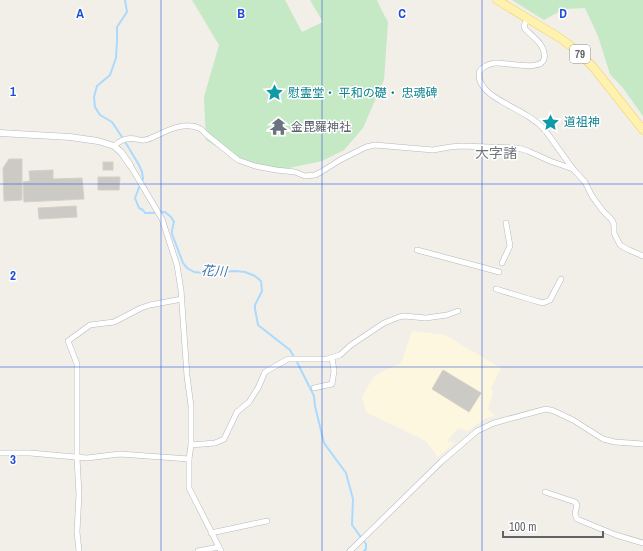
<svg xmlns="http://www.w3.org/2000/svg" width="643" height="551" viewBox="0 0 643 551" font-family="'Archivo Narrow','Noto Sans JP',sans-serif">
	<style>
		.commercial { fill: #fef7e0 }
		.green { fill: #c5e8c5 }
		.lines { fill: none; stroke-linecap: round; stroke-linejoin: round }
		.stream { stroke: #aadaff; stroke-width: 2 }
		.building { fill: #cccac5; stroke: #d6d1c6 }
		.minor-casing { stroke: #b5b8bc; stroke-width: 6 }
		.tertiary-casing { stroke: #b5b8bc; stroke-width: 7 }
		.primary-casing { stroke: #f2c960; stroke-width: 9 }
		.minor { stroke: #fff; stroke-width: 5 }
		.tertiary { stroke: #fff; stroke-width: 6 }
		.primary { stroke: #fff2af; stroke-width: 8 }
		.grid { fill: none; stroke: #1d4ed8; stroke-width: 1; stroke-opacity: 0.55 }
		.labels { text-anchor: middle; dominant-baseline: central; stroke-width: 3; stroke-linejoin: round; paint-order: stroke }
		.shield { fill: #fff; stroke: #8f9295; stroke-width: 1 }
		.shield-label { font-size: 11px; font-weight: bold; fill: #5f6368 }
		.culture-label { font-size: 12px; fill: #0d838f; stroke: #fff; text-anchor: start }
		.worship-label { font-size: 12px; fill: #5b616d; stroke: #fff; text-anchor: start }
		.water-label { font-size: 13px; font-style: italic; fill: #4174aa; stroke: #fff }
		.quarter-label { font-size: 14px; fill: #70757a; stroke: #fff }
		.grid-label { font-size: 13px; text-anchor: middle; font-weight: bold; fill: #1d4ed8; stroke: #fff; stroke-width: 3; stroke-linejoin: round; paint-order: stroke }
	</style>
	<rect width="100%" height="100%" fill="#f1efe8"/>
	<path class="commercial" d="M412,331l33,4 56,33 -10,20 2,5 -5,16 7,7 -9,2 -18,13 -10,-3 -11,13 8,2 -17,14 -12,-16 -60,-29 -4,-15 12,-21 27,-13z"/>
	<g class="green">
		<path d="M192,0h93l17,32 21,-10 -13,-22h67l4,9 7,13 -4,58 -21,48 -19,22 -22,11 -38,8 -37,-3 -41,-26 -2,-43 15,-52z"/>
		<path d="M512,0h131v116l-20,-28 -13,-14 -12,-38 -13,-28 -21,1 -20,11z"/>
	</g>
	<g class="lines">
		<g class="stream">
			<path d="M125,0l2,12 -10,15v14l-1,17 -6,17 -13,11 -3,11 1,10 5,8 12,7 12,18 15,25 3,7 1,7 -1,2"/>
			<path d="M140,185l-5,13 4,10 4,2 2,3h5l15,-1 6,5 3,5 -2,8v4l11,29 4,5 7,4 9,1 32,-2 10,1 10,4 6,5 1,10 -7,14v4l3,16 32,25 8,14 16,32 1,10 9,37 22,30 7,26 -1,26 14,19v5l-2,2"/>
		</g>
	</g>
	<g class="building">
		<path d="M9,159h13v41l-18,1 -1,-33z"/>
		<rect x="103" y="162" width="10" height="8"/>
		<path d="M53,170v9l29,-1 2,21 -60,3 -1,-20 7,-1 -1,-10z"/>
		<path d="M98,177h22l-1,13h-21z"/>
		<path d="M76,206l1,11 -38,2 -1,-11z"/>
		<path d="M443,370l38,23 -12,19 -37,-23z"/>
	</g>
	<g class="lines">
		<defs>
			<g id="minor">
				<path d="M527,18l-3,8 1,3c8,8 22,17 19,30 -3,13 -39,3 -49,4 -7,1 -12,3 -16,9 0,3 0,6 1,9 5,12 18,18 28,24 13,7 27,14 37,25l28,39 12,13 7,14 11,15 9,9 2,5v8l6,12 9,5 14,6"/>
				<path d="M114,146c6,-6 13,-9 22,-7 3,1 6,2 9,1 5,-1 10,-4 15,-6 12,-6 27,-12 41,-5l6,6 31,25 17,6 21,4 19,2 10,4 10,-1 6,-3 19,-12 26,-13 9,-2 58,5 17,-3 11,-1 57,2 10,3 22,10 23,8"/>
				<path d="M130,165l32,54 15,46 4,25 6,86 4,30v39l-2,14v29l32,63"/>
				<path d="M417,250l64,17 18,5"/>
				<path d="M502,263l8,-17 -4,-23"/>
				<path d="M496,289l33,10 14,4 7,-3 11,-21"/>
				<path d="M314,388l18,-4 2,-13 -2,-13"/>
				<path d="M191,445l24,-2 9,-4 13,-27 12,-10 9,-14 7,-16 23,-13h39l13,-4 11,-10 33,-22 15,-6 5,-1 22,2 21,-3 11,-4"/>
				<path d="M0,453h30l57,5 33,-4 69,5"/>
				<path d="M545,492l30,10 2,3 -2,9 2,5 39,16 27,8"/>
				<path d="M211,533l56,-12"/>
				<path d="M79,551l-2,-19 2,-38 -2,-36v-94l-9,-23 22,-16 24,-3 27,-14 9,-3 32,-6"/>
				<path d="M198,551l21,-4"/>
				<path d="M350,551l92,-90 35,-30 17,-8 52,-14 8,2 19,9 30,19 12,3 28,2"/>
			</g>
			<path id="tertiary" d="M0,133l70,4 28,4 16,5 7,6 9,13"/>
			<path id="primary" d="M497,0l63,38 16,12 17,17 50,63"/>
		</defs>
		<use href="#minor" class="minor-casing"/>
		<use href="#tertiary" class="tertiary-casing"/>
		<use href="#primary" class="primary-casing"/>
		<use href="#minor" class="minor"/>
		<use href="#tertiary" class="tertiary"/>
		<use href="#primary" class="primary"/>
	</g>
	<path class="grid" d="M161,0v551M322,0v551M482,0v551M0,184h643M0,367h643"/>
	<defs>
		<symbol id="sight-bare" viewBox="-9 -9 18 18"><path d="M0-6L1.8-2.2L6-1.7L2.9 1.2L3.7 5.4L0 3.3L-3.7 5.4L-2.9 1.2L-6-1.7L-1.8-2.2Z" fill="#0f9aa8" stroke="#fff" stroke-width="2.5" paint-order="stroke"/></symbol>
		<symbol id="temple-bare" viewBox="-9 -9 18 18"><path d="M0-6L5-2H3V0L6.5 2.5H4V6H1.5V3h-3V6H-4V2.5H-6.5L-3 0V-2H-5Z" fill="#6b7280" stroke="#fff" stroke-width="2.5" paint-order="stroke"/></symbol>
	</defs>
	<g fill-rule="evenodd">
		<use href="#sight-bare" x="262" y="80" width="25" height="25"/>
		<use href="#sight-bare" x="538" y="110" width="25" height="25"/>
		<use href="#temple-bare" x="266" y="114" width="25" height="25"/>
	</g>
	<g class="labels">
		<rect class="shield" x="570" y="45" width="20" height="18" rx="3"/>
		<g class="shield-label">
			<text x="580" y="54">79</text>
		</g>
		<g class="culture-label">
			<text x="288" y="93">慰霊堂・ 平和の礎・ 忠魂碑</text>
			<text x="564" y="122">道祖神</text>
		</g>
		<g class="worship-label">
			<text x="291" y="127">金毘羅神社</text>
		</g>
		<g class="water-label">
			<text transform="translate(214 271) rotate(3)">花川</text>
		</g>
		<g class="quarter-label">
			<text x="496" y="153">大字諸</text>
		</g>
	</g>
	<g class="grid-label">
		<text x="80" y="18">A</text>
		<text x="241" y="18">B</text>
		<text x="402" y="18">C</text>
		<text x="563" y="18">D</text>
		<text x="13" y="96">1</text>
		<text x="13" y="280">2</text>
		<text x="13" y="464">3</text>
	</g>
	<path d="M503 531v6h100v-6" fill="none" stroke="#5f6368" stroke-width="2"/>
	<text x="509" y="531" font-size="12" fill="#5f6368" stroke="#ffffff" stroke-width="3" paint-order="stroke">100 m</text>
</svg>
